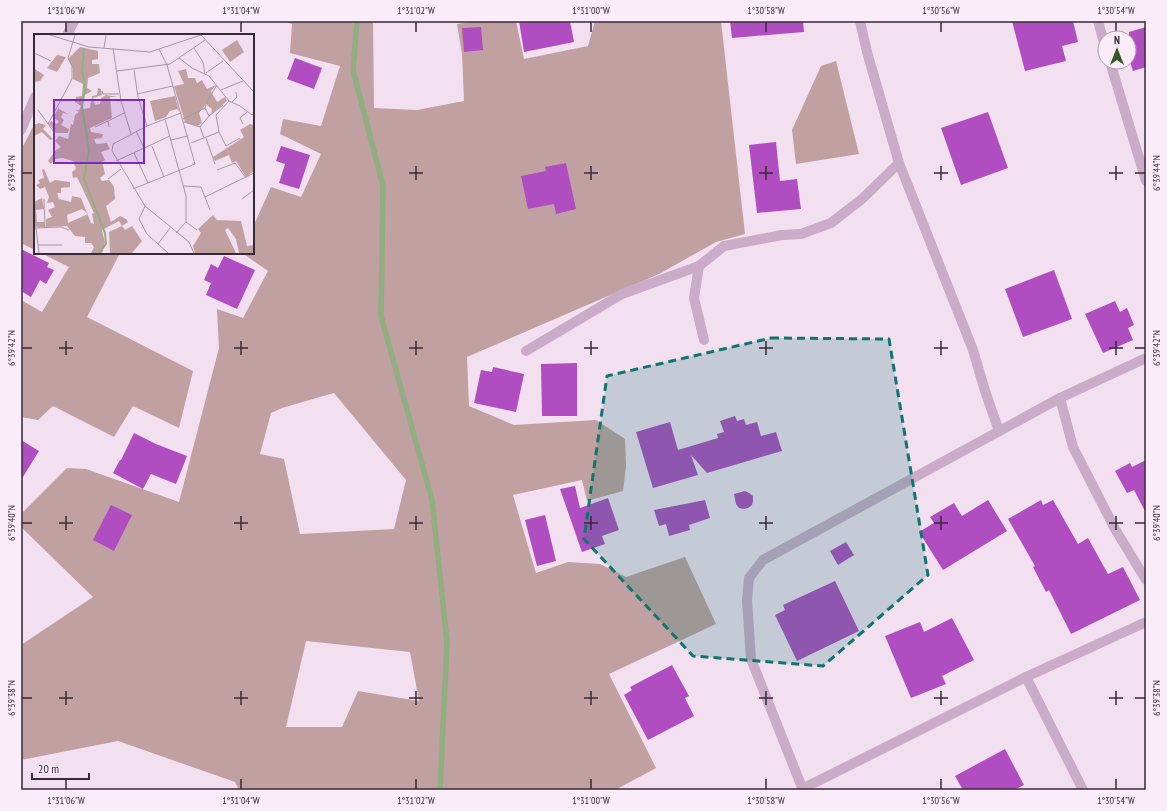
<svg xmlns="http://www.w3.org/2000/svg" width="1167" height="811" viewBox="0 0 1167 811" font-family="'PT Sans Narrow',sans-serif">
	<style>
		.green { fill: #c1a0a1; fill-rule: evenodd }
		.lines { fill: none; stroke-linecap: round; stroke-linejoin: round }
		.stream { stroke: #90ae7f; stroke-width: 5.5 }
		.building { fill: #b04ec1 }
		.minor { stroke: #caabc8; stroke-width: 10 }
		.marked { fill: #0f766e; fill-opacity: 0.2; stroke: #0f766e; stroke-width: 3; stroke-dasharray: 8 5; stroke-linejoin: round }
		.ticks { fill: none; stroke: #372a38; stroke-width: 1.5 }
		.inset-river { fill: none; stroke: #90ae7f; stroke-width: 2 }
		.inset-road { fill: none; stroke: #a797a6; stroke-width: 1 }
		.view { fill: #7b2cbf; fill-opacity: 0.15; stroke: #7b2cbf; stroke-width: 2 }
		.inset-edge { fill: none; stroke: #372a38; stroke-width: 2 }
		.neatline { fill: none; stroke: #372a38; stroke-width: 1.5 }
		.ticks-label { font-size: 10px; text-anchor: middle; fill: #372a38 }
	</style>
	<rect width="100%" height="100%" fill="#f2dff0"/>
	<g class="green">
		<path d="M284,21h89l1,87 43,2 47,-9 -2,-47 -5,-30 18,-3h41l8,38 64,-13 7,-25h126l24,213 -29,8 -57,32 -192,83 2,49 45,19 82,-5 29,19 1,27 -3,25 -36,10 -5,-21 -69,15 23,78 32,-11 32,2 26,13 59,-20 31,67 -107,50 47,94 -41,22h-376l-4,-8 -117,-41 -97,19v-115l72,-48 -72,-70v-13l46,-46 19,1 93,33 40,-154 -2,-39 26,9 25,-47 -26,-18h11v-26l18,-40 30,10 20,-43 -41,-20 3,-15 38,7 19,-60 -50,-13 2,-29zM334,393l72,87 -12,49 -94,5 -16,-75 -24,-5 11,-41 11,-5zM306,641l104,11 9,49 -61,-10 -16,36h-56z"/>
		<path d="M836,61l23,93 -63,10 -4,-34 29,-64z"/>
		<path d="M35,123v127l-14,-7v-93z"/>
		<path d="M41,253h79l-33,64 106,54 -14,57 -46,-22 -19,31 -61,-31 -15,14 -17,-3v-117l21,12 27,-45z"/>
	</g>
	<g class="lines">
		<path class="stream" d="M357,21l-4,49 30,116 -2,130 51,184 15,142 -7,148"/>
	</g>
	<g class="building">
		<path d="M519,21h51l4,21 -50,10z"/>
		<path d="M730,21h73l1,11 -72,6z"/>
		<path d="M1012,21h61l5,21 -16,4 4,15 -41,10z"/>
		<path d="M481,27l2,23 -19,2 -2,-24z"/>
		<path d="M1146,27v40l-13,4 -4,-13v-26z"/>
		<path d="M295,58l27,10 -8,21 -27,-10z"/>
		<path d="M988,112l20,56 -47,17 -20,-57z"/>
		<path d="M776,142l4,39 17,-2 4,30 -44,4 -8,-68z"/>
		<path d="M281,146l29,9 -11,34 -20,-6 6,-19 -9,-3z"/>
		<path d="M566,163l10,46 -20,5 -2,-10 -26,5 -7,-33 25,-5 -1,-4z"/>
		<path d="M21,249l28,14 -2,4 7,3 -8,14 -6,-4 -9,17 -10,-6z"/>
		<path d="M224,256l31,14 -18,39 -31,-14 5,-12 -7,-3 7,-16 7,4z"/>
		<path d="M1054,270l18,49 -49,18 -18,-48z"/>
		<path d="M1115,301l5,11 7,-4 7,17 -6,3 5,12 -30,13 -18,-39z"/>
		<path d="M577,363v53h-35l-1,-52z"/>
		<path d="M493,367l31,7 -8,38 -42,-9 7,-33 11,2z"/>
		<path d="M735,416l2,5 7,-2 2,6 11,-3 4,14 15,-4 6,19 -75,22 -16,-18 7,20 -45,13 -17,-56 34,-10 8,28 40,-12 -1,-4 7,-2 -4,-11z"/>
		<path d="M134,433l22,11 31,12 -11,28 -25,-10 -8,15 -30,-16 7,-13h1z"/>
		<path d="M21,440l18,11 -18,29z"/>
		<path d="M1146,460v53l-12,-23 -7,3 -12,-22 15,-8 2,4z"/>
		<path d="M575,486l5,22 28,-10 11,32 -17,6 3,8 -23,8 -22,-63z"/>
		<path d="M745,491l4,2 4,3v5l-1,4 -4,3 -4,1 -5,-1 -3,-4 -2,-10z"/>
		<path d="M705,500l5,18 -21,7 1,5 -21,6 -3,-12 -7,2 -5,-16z"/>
		<path d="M988,500l19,31 -64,39 -24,-38 15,-9 -4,-6 24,-14 8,13z"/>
		<path d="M1041,500l2,5 10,-5 25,44 10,-6 20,36 15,-7 17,33 -69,34 -22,-44 -3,2 -13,-25 2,-1 -27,-47z"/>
		<path d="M111,505l21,10 -18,36 -21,-11z"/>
		<path d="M545,515l11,46 -19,5 -12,-46z"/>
		<path d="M846,542l8,13 -16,10 -8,-14z"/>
		<path d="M835,581l24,50 -62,30 -22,-46 10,-5 -2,-5z"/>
		<path d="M952,618l22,42 -32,16 4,8 -35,14 -26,-62 35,-14 4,10z"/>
		<path d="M672,665l17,31 -4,2 9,18 -46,24 -24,-45 8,-5 -2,-3z"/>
		<path d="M1005,749l19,36 -10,5h-51l-8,-14z"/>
	</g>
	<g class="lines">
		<g class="minor">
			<path d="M860,21l7,31 32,111 74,187 12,41 14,40"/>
			<path d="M1098,21l7,25"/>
			<path d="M67,35l7,-14"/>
			<path d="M1110,62l36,119"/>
			<path d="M21,130l14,-33"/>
			<path d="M704,340l-10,-42 5,-32 25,-20 58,-11 19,-1 30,-11 31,-24 37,-36"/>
			<path d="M526,351l96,-57 77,-28"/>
			<path d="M1060,398l13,49 42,82 31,51"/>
			<path d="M1026,677l57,113"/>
			<path d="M802,789l224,-112 120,-55"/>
			<path d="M803,790l-52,-131 -4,-59 2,-22 14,-18 297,-162 86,-40"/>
		</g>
	</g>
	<path class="marked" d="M771,338l118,1 39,236 -105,91 -130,-10 -109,-117 23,-163z"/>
	<path class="ticks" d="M66,22v10M241,22v10M416,22v10M591,22v10M766,22v10M941,22v10M1116,22v10M416,166v14M591,166v14M766,166v14M941,166v14M1116,166v14M22,173h10M409,173h14M584,173h14M759,173h14M934,173h14M1109,173h14M1135,173h10M66,341v14M241,341v14M416,341v14M591,341v14M766,341v14M941,341v14M1116,341v14M22,348h10M59,348h14M234,348h14M409,348h14M584,348h14M759,348h14M934,348h14M1109,348h14M1135,348h10M66,516v14M241,516v14M416,516v14M591,516v14M766,516v14M941,516v14M1116,516v14M22,523h10M59,523h14M234,523h14M409,523h14M584,523h14M759,523h14M934,523h14M1109,523h14M1135,523h10M66,691v14M241,691v14M416,691v14M591,691v14M766,691v14M941,691v14M1116,691v14M22,698h10M59,698h14M234,698h14M409,698h14M584,698h14M759,698h14M934,698h14M1109,698h14M1135,698h10M66,779v10M241,779v10M416,779v10M591,779v10M766,779v10M941,779v10M1116,779v10"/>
	<g transform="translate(34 34)">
		<rect width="220" height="220" fill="#f2dff0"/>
		<path d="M203,6l7,12 -14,10 -8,-12zM46,13l18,4v8l-6,1v4h7l1,9 -12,5 -1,10 5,3 -9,5v13l7,-1 2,-12 5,-1 1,-7 3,1 1,6 -9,3 2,7 5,-1 1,-6 5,-3 12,2h-8l2,21 -22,10 1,4 12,2 -1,4 -8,1 2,5 11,-1 3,6 -9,3 4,8 -3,2 3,12 -5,4 2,3 7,-1 5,7 1,12 -9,7 5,16 9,-6 6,3 2,3 -6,4 3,4 7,-4 10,15 -10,12h-22l-1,-21 13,-6 -3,-5 -17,9 3,13 -3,10h-11l3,-6 -3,-4h-6v-6l-10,-1 -8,-10 -21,1v-8l6,-2 -4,-7 7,-3 -2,-5 -6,1 2,-6 -4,-10 -5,2 -4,-4 4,-2 -2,-3 6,-2 -2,-8 2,-1 6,14 5,-3 15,2v5l-9,1v5h-4l2,6 12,3 1,-6 9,2 10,25 3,1 -2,-10 2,-1 -17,-36 -4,1 -1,-6 4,-3 -3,-8 -10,-3 -8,1 -4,5 -3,-3 7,-10 6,-4 -6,-6 4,-5 9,3 3,-15 2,1 2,-10 4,-3 -3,-2h3l2,-4 -6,-4 1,-5 6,-1 1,-12 -10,-5v-10l-5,-10zM48,175l6,5 -20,9 -1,-8zM23,21l9,2 -9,15 -10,-4zM1,35l9,6 -4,6 -6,1zM152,35l2,9h7l2,5 5,-3 5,9 9,-4 -5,6 6,11 8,-5 2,4 -16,13 1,-5 -6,-5 -7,9 3,10 -5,3 -12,-4 -11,-36 10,-2 -6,-13zM141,62l4,16 -2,-3 -7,2 -4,6 -11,4 -5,-20zM25,73v2l9,5 -5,-1 -2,4 3,3 -3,5 8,4 -1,4h-12l-7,-9 2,-3 6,3 2,-3 -6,-3zM5,89l7,2 -3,4 10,10 -3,1 -8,-8 -8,4v-11zM216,90l4,1v46l-8,6 -10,-16 -4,2 -3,-8 -14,6 -2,-4 31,-20 -4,-7zM8,164l2,11 -8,1 1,12h8v5h-11v-25zM179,181l4,5 24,1 6,25 7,-1v8h-15l-3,-14 -8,-11 -3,2 11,23h-41l-2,-7 8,-13 -3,-4z" fill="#c1a0a1" fill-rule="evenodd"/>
		<path class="inset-river" d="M50,15l-2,21 3,19 -3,17 7,44 -5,29 21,54 1,11 -7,9"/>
		<path class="inset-road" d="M16,1l39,12 61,5 51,-17M167,1l53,57M70,14l2,-13M79,14l8,53 10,33M160,14l9,14 2,12M0,19l17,8M145,24l13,10 17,8 20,25 11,5 12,9 2,-2M100,36l4,27 9,29M83,37l53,-7 35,-24M172,39l17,-12M183,51l-9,15 -3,8 4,8 14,-11M187,56l22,-9M68,57l1,3h16M103,60l36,-8M195,67l-13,14 3,17 7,14 14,-8M198,68l5,-5 -1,-5M4,76l16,22M147,79l-34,13 -34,18 -1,7 33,55 44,36 5,11M131,85l21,77v26l-10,11M149,85l22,-11M150,88l16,5M14,90l24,-45v-13l-4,-8 7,-23M209,90l-3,-6 7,-6M61,93l13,-6M75,93l-1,-6 16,-8M102,97l8,17M170,104l-4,-11 9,-11M172,104l9,26M137,106l17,-4M157,109l28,-11M118,112l12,31M100,119l14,30M82,127l54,-25M183,136l18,-7 11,15M74,145l13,-10M150,152l17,1 9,23M99,155l62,-25 -28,-99 -8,-16M171,163l49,-24M10,165l1,29M208,165l12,-9M111,172l-6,13 8,15 11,10M152,188l11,8M0,194l27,-1 8,3M2,194l3,25M4,211h24M134,219l-10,-9 12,-16"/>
		<path class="view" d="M20,66h90v63h-90z"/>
		<rect width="220" height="220" class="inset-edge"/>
	</g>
	<rect width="1167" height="811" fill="none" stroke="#faecf8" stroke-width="44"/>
	<g transform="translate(1117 50)"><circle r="19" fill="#faecf8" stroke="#ac9eab"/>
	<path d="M0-3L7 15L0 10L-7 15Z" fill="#335821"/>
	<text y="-6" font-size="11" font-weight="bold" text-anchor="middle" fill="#372a38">N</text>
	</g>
	<path d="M32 773v6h57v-6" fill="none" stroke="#372a38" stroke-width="2"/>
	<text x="38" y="773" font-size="12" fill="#372a38" stroke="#faecf8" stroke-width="3" paint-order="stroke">20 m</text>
	<rect x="22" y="22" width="1123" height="767" class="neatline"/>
	<g class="ticks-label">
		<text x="66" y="14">1°31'06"W</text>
		<text x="241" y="14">1°31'04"W</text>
		<text x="416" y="14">1°31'02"W</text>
		<text x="591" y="14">1°31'00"W</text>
		<text x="766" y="14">1°30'58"W</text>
		<text x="941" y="14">1°30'56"W</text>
		<text x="1116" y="14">1°30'54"W</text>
		<text transform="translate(11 173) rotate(-90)" y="4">6°39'44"N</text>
		<text transform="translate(1156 173) rotate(-90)" y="4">6°39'44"N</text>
		<text transform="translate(11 348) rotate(-90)" y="4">6°39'42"N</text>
		<text transform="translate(1156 348) rotate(-90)" y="4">6°39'42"N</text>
		<text transform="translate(11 523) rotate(-90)" y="4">6°39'40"N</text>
		<text transform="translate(1156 523) rotate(-90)" y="4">6°39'40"N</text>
		<text transform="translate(11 698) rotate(-90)" y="4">6°39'38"N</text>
		<text transform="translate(1156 698) rotate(-90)" y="4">6°39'38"N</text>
		<text x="66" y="804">1°31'06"W</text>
		<text x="241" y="804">1°31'04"W</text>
		<text x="416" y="804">1°31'02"W</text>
		<text x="591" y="804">1°31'00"W</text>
		<text x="766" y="804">1°30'58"W</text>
		<text x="941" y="804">1°30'56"W</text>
		<text x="1116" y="804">1°30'54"W</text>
	</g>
</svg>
